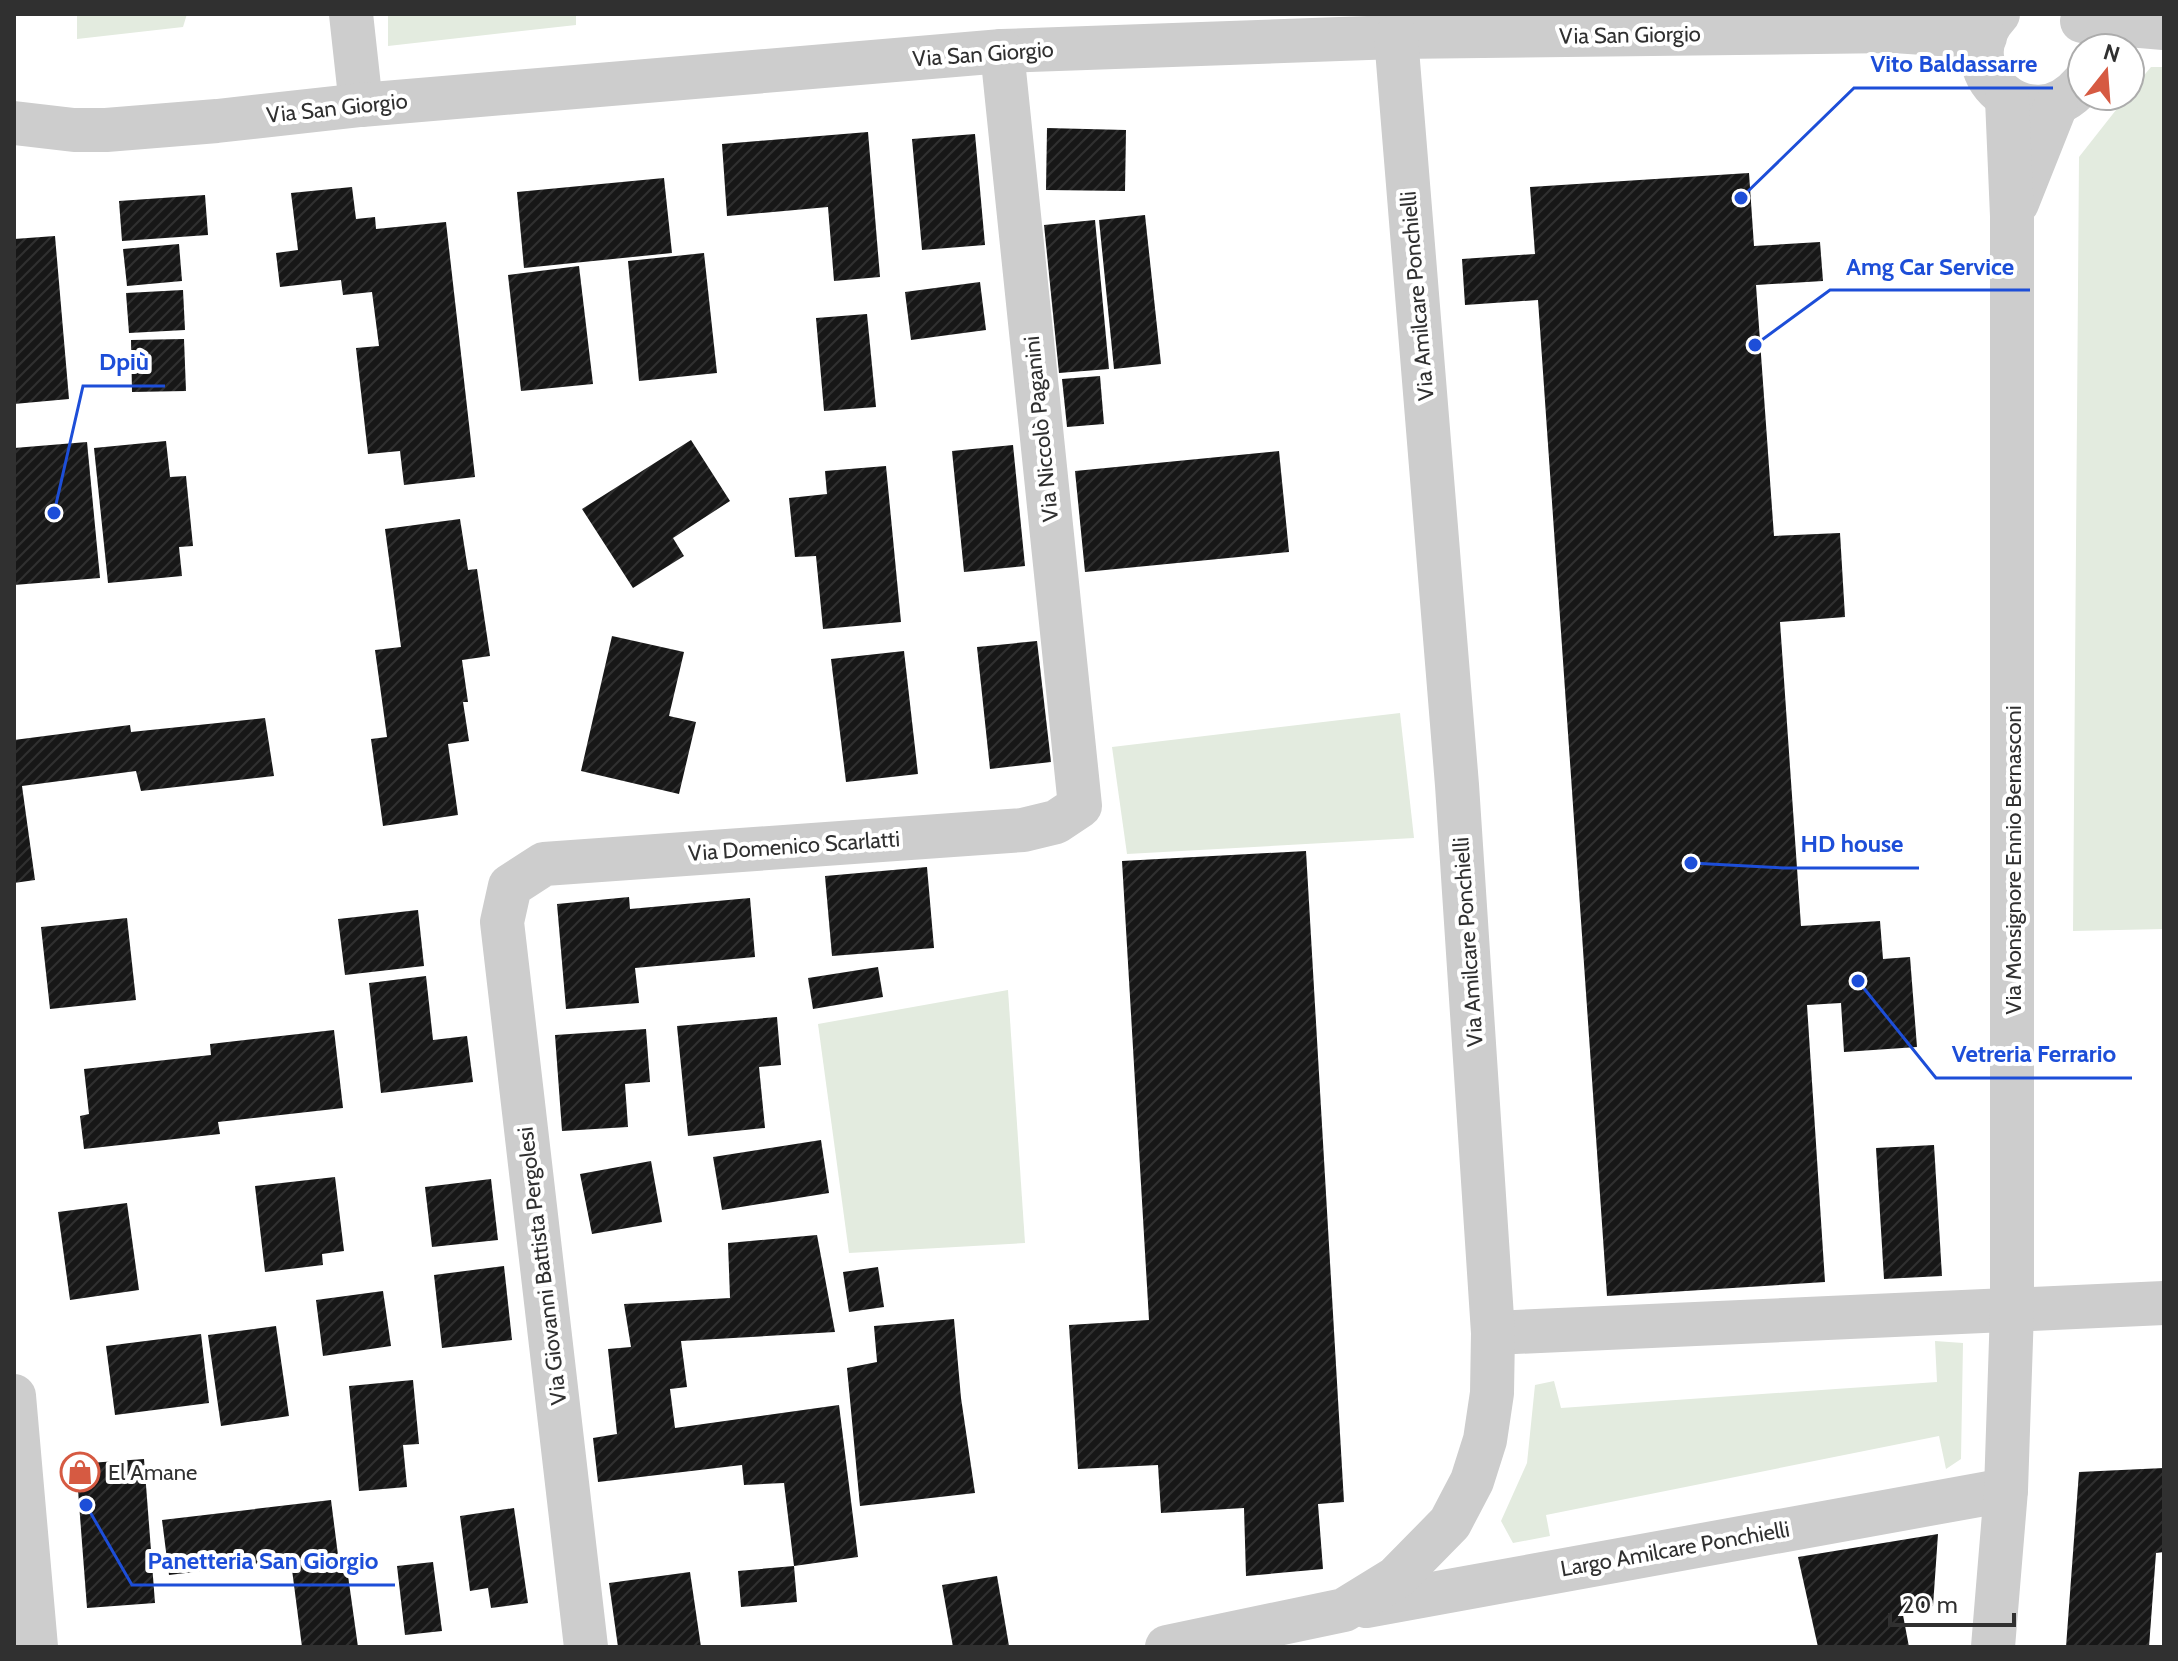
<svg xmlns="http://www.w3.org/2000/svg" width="2178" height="1661" viewBox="0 0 2178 1661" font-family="Cabin,sans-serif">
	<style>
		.grass { fill: #e3ebdf }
		.building { fill: url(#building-hatch) }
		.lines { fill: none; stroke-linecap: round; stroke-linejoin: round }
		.minor { stroke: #cdcdcd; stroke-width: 44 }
		.labels { text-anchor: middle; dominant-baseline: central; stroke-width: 8; stroke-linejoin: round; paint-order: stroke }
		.street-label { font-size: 22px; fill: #303030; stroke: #fff }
		.poi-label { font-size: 22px; fill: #303030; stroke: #fff; text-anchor: start }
		.leader { fill: none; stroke: #1d4ed8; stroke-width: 3 }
		.callout-dot { fill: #1d4ed8; stroke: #fff; stroke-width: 3 }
		.callout-label { font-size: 24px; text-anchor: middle; font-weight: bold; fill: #1d4ed8; stroke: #fff; stroke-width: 8; stroke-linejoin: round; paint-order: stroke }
	</style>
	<defs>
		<pattern id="building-hatch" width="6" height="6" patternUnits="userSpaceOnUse" patternTransform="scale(2)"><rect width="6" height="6" fill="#171717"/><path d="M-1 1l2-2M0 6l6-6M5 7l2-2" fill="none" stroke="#303030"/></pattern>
	</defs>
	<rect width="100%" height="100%" fill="#fff"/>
	<g class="grass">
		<path d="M77,14h110l-4,13 -106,12z"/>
		<path d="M388,14h188v11l-188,21z"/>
		<path d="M2151,67h13v862l-91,2 6,-774 48,-61h3v-4z"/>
		<path d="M1400,713l14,125 -287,16 -15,-107z"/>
		<path d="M1008,990l17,253 -176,10 -31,-229z"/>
		<path d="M1935,1341l28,2 -2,116 -15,10 -7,-33 -393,79 4,21 -37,7 -12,-22 26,-58 8,-78 19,-4 7,27 376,-26z"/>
	</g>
	<g class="building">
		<path d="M1047,128l79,2 -1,61 -79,-1z"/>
		<path d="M868,132l12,145 -46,4 -6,-74 -101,9 -5,-72z"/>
		<path d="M975,134l10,111 -63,5 -10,-111z"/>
		<path d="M1749,173l5,73 66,-4 3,39 -67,4 18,251 66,-3 5,84 -65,5 21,304 79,-5 3,38 27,-2 7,90 -73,5 -3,-49 -34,2 18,277 -218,14 -69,-996 -73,5 -3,-46 73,-5 -5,-67z"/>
		<path d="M664,178l8,75 -148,15 -7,-76z"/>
		<path d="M352,187l4,32 19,-2 1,12 70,-7 29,255 -71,8 -4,-34 -32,3 -12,-106 23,-2 -7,-54 -29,3 -2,-15 -61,7 -4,-34 22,-3 -7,-57z"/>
		<path d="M205,195l3,40 -86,6 -3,-40z"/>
		<path d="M1145,215l16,149 -47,5 -15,-149z"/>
		<path d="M1095,220l14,149 -50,4 -15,-148z"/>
		<path d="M55,236l14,163 -55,5v-165z"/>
		<path d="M179,244l3,37 -55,5 -4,-37z"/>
		<path d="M704,253l13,120 -78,8 -11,-120z"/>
		<path d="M579,266l14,118 -72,7 -13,-116z"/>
		<path d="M980,282l6,48 -75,10 -6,-48z"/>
		<path d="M183,290l2,40 -56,3 -3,-40z"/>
		<path d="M867,314l9,93 -52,4 -8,-93z"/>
		<path d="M184,339l2,52 -54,1 -1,-52z"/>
		<path d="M1100,376l4,48 -37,3 -5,-48z"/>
		<path d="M691,440l39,61 -57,37 11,18 -51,32 -51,-79z"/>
		<path d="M166,441l4,36 16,-1 7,70 -14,1 3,29 -74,7 -14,-135z"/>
		<path d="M87,442l13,136 -86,7v-137z"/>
		<path d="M1013,445l12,121 -61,6 -12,-121z"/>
		<path d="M1279,451l10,101 -204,20 -10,-101z"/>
		<path d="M886,466l15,156 -78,7 -7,-73 -21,1 -6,-59 38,-4 -2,-23z"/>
		<path d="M460,519l8,51 9,-1 13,87 -28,4 6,42h-5l6,39 -21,3 10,71 -75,11 -12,-87 16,-2 -12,-87 26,-3 -16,-118z"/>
		<path d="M612,636l72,16 -15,64 27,6 -17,72 -98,-23z"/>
		<path d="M1037,641l14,121 -61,7 -13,-122z"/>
		<path d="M904,651l14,123 -72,8 -15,-123z"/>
		<path d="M265,718l9,58 -133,15 -5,-20 -114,15 13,94 -21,3v-143l116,-15 1,7z"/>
		<path d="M1306,851l38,651 -26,2 5,65 -77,7 -2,-68 -83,5 -3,-48 -80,4 -9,-144 80,-5 -27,-459z"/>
		<path d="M927,867l7,81 -102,8 -7,-80z"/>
		<path d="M629,897l1,12 120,-11 5,59 -120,11 4,35 -73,6 -9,-105z"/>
		<path d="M418,910l6,56 -79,9 -7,-56z"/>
		<path d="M127,918l9,82 -86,9 -9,-82z"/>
		<path d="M878,967l5,30 -70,12 -5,-31z"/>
		<path d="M426,976l7,64 34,-4 6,46 -92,11 -12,-110z"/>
		<path d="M777,1017l4,48 -22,2 6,61 -77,8 -11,-110z"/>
		<path d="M646,1029l4,53 -25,2 3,43 -66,4 -7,-96z"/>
		<path d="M334,1030l9,78 -125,14 2,12 -136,15 -4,-33 9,-2 -5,-45 127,-14 -1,-11z"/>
		<path d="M821,1140l8,53 -107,17 -9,-53z"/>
		<path d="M1934,1145l8,131 -58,3 -8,-131z"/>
		<path d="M651,1161l11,61 -70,12 -12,-60z"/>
		<path d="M335,1177l9,74 -22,3 1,11 -58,7 -10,-86z"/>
		<path d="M491,1179l7,61 -66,7 -7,-60z"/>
		<path d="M127,1203l12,87 -69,10 -12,-88z"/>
		<path d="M817,1235l18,97 -154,9 6,46 -17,2 5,39 164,-23 19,152 -64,9 -10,-83 -40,2 -2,-20 -144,17 -5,-44 24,-4 -9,-85 23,-2 -7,-43 106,-6 -2,-55z"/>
		<path d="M504,1266l8,74 -70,8 -8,-73z"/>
		<path d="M878,1267l6,40 -35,5 -6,-40z"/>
		<path d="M383,1291l8,55 -68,10 -7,-56z"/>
		<path d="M954,1319l7,79 14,95 -115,13 -13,-138 30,-6 -3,-36z"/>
		<path d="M276,1326l13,90 -68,10 -13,-91z"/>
		<path d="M201,1334l8,69 -94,12 -9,-69z"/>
		<path d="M413,1380l6,64 -16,1 4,42 -48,4 -10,-105z"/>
		<path d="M144,1459l11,144 -68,5 -11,-144z"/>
		<path d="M2164,1468v84l-8,1 -7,94h-83l13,-175z"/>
		<path d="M331,1500l7,55 7,-1 13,93h-56l-11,-85 19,-4 -141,17 -7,-55z"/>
		<path d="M514,1508l14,95 -37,5 -3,-20 -18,3 -10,-75z"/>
		<path d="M1938,1534l-5,72 -30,9 6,32h-91l-20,-90z"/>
		<path d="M433,1562l9,69 -37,4 -8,-69z"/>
		<path d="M794,1566l3,36 -56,5 -3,-36z"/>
		<path d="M690,1572l11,75h-83l-9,-64z"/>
		<path d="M997,1576l12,70 -56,1 -11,-62z"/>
	</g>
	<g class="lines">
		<g class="minor">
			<path d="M351,14l10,91"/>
			<path d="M1998,14c-52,56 33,131 84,70"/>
			<path d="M2082,21l82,7"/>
			<path d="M14,123l60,7h32l111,-9 144,-16 641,-54 394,-14 498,-6 91,6"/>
			<path d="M2017,203l39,-98"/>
			<path d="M1493,1333l671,-30"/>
			<path d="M14,1396l22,251"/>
			<path d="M1366,1606l640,-116"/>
			<path d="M586,1647l-84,-725 8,-36 34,-22 479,-34 33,-8 24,-16 -78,-755"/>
			<path d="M1167,1647l177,-37 52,-32 54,-55 22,-42 13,-41 7,-47 1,-60 -36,-548 -61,-748"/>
			<path d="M1993,1647l13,-157 6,-180v-1094l-5,-117"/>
		</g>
	</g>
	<defs>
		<symbol id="shop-ring" viewBox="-11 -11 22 22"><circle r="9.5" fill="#fff" stroke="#d65a42" stroke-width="1.5"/><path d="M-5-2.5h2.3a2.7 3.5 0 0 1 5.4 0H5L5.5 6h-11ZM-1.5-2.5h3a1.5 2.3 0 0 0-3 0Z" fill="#d65a42"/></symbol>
	</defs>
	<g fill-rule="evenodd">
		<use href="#shop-ring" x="58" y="1450" width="44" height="44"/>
	</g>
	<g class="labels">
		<g class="street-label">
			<text transform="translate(1630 35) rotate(-1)">Via San Giorgio</text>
			<text transform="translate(983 54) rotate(-4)">Via San Giorgio</text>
			<text transform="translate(337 108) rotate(-6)">Via San Giorgio</text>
			<text transform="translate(1417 296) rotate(-95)">Via Amilcare Ponchielli</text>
			<text transform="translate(1041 429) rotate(-96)">Via Niccolò Paganini</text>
			<text transform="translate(794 846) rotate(-4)">Via Domenico Scarlatti</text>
			<text transform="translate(2013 860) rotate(-90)">Via Monsignore Ennio Bernasconi</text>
			<text transform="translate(1468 942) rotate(-94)">Via Amilcare Ponchielli</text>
			<text transform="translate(542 1266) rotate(-97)">Via Giovanni Battista Pergolesi</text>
			<text transform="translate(1675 1549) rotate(-10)">Largo Amilcare Ponchielli</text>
		</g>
		<g class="poi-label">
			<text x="108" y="1472">El Amane</text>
		</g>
	</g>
	<path class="leader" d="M1741 198L1854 88H2053M1755 345L1830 290H2030M54 513L83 386H165M1691 863L1785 868H1919M1858 981L1936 1078H2132M86 1505L132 1585H395"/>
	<g class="callout-dot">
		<circle cx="1741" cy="198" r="8"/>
		<circle cx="1755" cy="345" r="8"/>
		<circle cx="54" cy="513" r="8"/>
		<circle cx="1691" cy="863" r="8"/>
		<circle cx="1858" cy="981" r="8"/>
		<circle cx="86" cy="1505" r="8"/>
	</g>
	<g class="callout-label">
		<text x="1954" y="72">Vito Baldassarre</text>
		<text x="1930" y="275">Amg Car Service</text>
		<text x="124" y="370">Dpiù</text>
		<text x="1852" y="852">HD house</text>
		<text x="2034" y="1062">Vetreria Ferrario</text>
		<text x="263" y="1569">Panetteria San Giorgio</text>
	</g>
	<rect width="2178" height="1661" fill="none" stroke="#303030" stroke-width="32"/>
	<g transform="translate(2106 72) rotate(17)"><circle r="38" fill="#ffffff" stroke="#acacac" stroke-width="2"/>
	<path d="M0-6L14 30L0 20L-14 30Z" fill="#d65a42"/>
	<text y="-12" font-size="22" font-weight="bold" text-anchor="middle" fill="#303030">N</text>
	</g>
	<path d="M1890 1613v12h124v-12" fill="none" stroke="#303030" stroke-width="4"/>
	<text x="1902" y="1613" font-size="24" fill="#303030" stroke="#ffffff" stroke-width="6" paint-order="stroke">20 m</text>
</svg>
